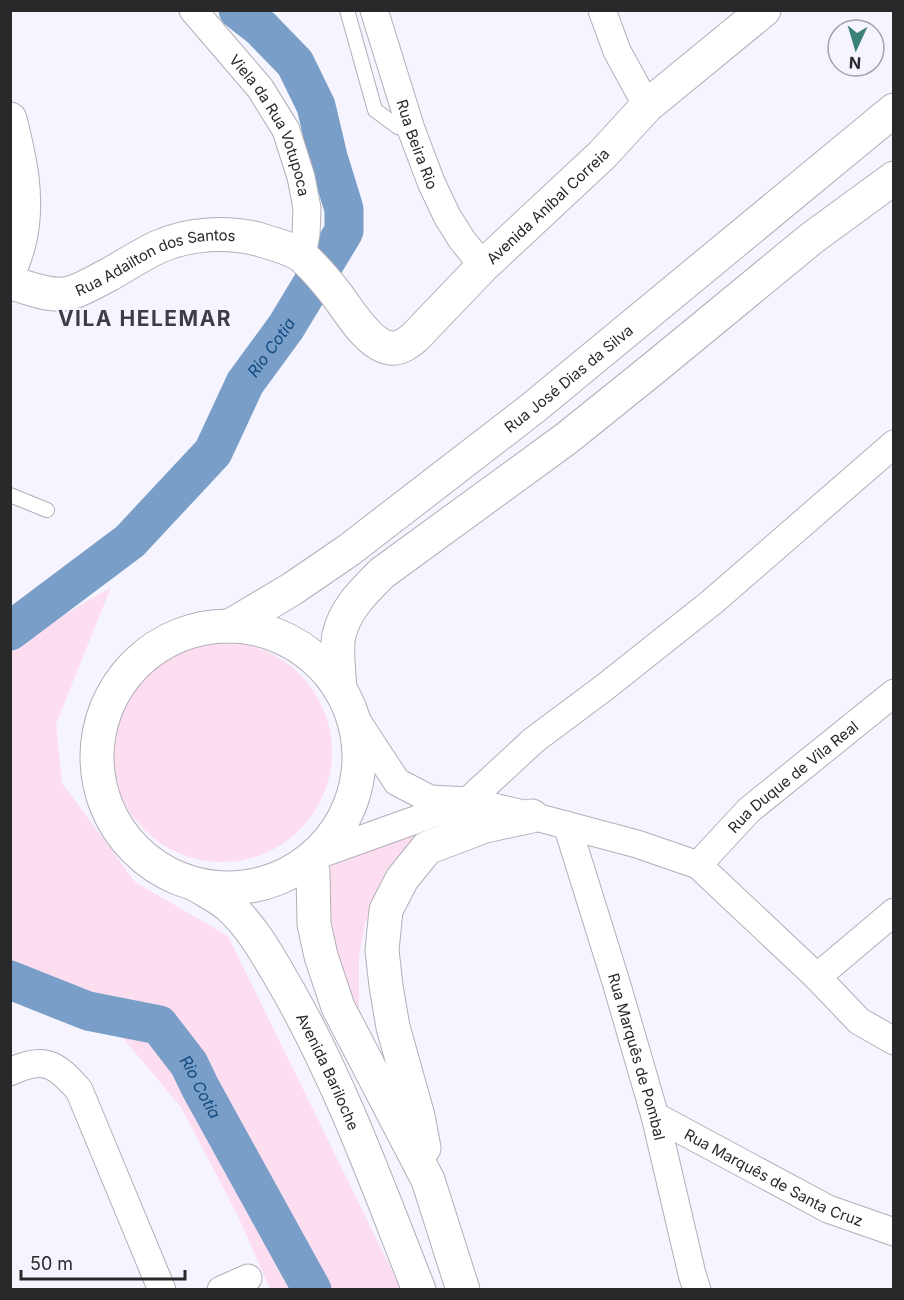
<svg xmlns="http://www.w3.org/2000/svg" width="904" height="1300" viewBox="0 0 904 1300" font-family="Inter,sans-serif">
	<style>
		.green { fill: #fddef1 }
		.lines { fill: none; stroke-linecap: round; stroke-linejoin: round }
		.river { stroke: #799fc9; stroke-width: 39 }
		.service-casing { stroke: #b1afb8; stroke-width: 16 }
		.minor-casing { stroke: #b1afb8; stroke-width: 29 }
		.tertiary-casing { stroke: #b1afb8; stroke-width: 35 }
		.secondary-casing { stroke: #b1afb8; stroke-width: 35 }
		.service { stroke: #fff; stroke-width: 14 }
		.minor { stroke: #fff; stroke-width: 27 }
		.tertiary { stroke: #fff; stroke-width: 33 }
		.secondary { stroke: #fff; stroke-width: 33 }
		.labels { text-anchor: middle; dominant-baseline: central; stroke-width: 4.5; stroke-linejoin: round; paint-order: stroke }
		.street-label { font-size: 15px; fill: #29282b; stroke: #f6f4fe }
		.water-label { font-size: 16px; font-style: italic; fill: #124a7f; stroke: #f6f4fe }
		.district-label { font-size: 21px; font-weight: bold; letter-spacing: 1.5px; fill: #3e3d44; stroke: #f6f4fe }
	</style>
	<rect width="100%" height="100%" fill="#f6f4fe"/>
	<g class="green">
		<path d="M111,587l-55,137 6,59 73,99 93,54 173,353h-131l-32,-73 -57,-109 -102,-121 -68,2v-341z"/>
		<circle cx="222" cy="752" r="110"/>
		<path d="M425,829l-35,36 -25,58 -6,34v55l-24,-61 -14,-49 11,-39 36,-14 16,-3 31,-15z"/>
	</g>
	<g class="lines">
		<g class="river">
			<path id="s1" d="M10,631l120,-90 83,-89 32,-69 41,-56 58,-96v-22l-16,-52 -12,-51 -21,-43 -34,-35 -23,-18"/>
			<path id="s2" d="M10,980l78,31 71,14 30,39 11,23 112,203"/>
		</g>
		<defs>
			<g id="service">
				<path d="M347,10l28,100 23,17 13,2"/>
				<path d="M10,495l37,15"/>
			</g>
			<g id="minor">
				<path id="s3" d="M193,10l67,78 26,42 15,47 6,31 -1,26 -4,22"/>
				<path id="s4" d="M374,10l37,119 20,53 16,34 15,24 21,26"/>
				<path d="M602,10l15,41 30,55"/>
				<path d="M351,712l46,70 33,17 38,2 64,15 105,28 61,21 119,112 42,44 35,20"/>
				<path id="s5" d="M567,825l49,157 39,134 37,158 5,16"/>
				<path d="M315,856l153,-55 66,-61 71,-53 107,-85 182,-158"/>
				<path id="s6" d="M698,865l51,-55 145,-117"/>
				<path d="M817,977l77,-65"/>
				<path d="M10,1072c34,-17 46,-8 69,18l83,200"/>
				<path id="s7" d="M655,1116l173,93 66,23"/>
				<path d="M221,1290l27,-12"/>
			</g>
			<g id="tertiary">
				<path d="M10,119c10,40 19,79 10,120 -2,10 -6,21 -10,31"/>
				<path id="s8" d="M10,283c18,4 36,13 54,11 13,-1 34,-14 46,-20 16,-9 31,-19 48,-27 31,-14 71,-16 103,-7 12,4 33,9 42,17 12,11 24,25 34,38 12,16 32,51 54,53 9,1 17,-5 24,-11l68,-71 119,-111 45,-49 117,-96"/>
			</g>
			<g id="secondary">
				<path id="s9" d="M230,626l62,-37 57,-39 184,-142 361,-298"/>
				<circle cx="228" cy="757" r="131"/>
				<path d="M340,688c-1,-13 -4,-41 -1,-53 6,-26 24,-43 43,-62l185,-135 87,-70 158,-130 82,-60"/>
				<path d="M311,860l2,12 1,52 7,32 17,51 90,173 35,110"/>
				<path id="s10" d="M198,886c10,6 22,12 31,20 25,22 43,57 60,86 53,94 90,197 130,298"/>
				<path d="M424,1148l-6,-32 -25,-89 -7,-41 -4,-36 4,-40 16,-31 25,-31 58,-22 47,-10"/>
			</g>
		</defs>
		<use href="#service" class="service-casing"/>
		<use href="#minor" class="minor-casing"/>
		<use href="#tertiary" class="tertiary-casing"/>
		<use href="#secondary" class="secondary-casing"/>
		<use href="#service" class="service"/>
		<use href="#minor" class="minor"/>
		<use href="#tertiary" class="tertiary"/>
		<use href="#secondary" class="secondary"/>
	</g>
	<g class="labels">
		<g class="street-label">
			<text stroke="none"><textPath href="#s3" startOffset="141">Viela da Rua Votupoca</textPath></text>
			<text stroke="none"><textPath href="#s4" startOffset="141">Rua Beira Rio</textPath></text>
			<text stroke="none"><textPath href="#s8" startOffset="654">Avenida Aníbal Correia</textPath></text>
			<text stroke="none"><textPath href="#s8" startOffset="154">Rua Adailton dos Santos</textPath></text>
			<text stroke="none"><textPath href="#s9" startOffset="420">Rua José Dias da Silva</textPath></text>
			<text stroke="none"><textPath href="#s6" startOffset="130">Rua Duque de Vila Real</textPath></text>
			<text stroke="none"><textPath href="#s5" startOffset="242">Rua Marquês de Pombal</textPath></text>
			<text stroke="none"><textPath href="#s10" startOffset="231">Avenida Bariloche</textPath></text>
			<text stroke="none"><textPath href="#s7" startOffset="134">Rua Marquês de Santa Cruz</textPath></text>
		</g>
		<g class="water-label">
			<text stroke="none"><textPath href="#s1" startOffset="392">Rio Cotia</textPath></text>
			<text stroke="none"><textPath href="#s2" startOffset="231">Rio Cotia</textPath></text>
		</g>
		<g class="district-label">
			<text x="145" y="318">VILA HELEMAR</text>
		</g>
	</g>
	<rect width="904" height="1300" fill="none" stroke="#29282b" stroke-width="24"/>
	<g transform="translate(856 48) rotate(184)"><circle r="28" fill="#f6f4fe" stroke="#a4a2aa" stroke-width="1.5"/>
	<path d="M0-4.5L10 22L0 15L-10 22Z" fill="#3c8178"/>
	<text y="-9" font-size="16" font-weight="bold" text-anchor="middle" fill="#29282b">N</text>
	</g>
	<path d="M21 1270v9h164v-9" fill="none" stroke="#29282b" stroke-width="3"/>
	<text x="30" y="1270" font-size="18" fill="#29282b" stroke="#f6f4fe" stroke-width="4.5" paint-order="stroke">50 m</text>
</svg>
